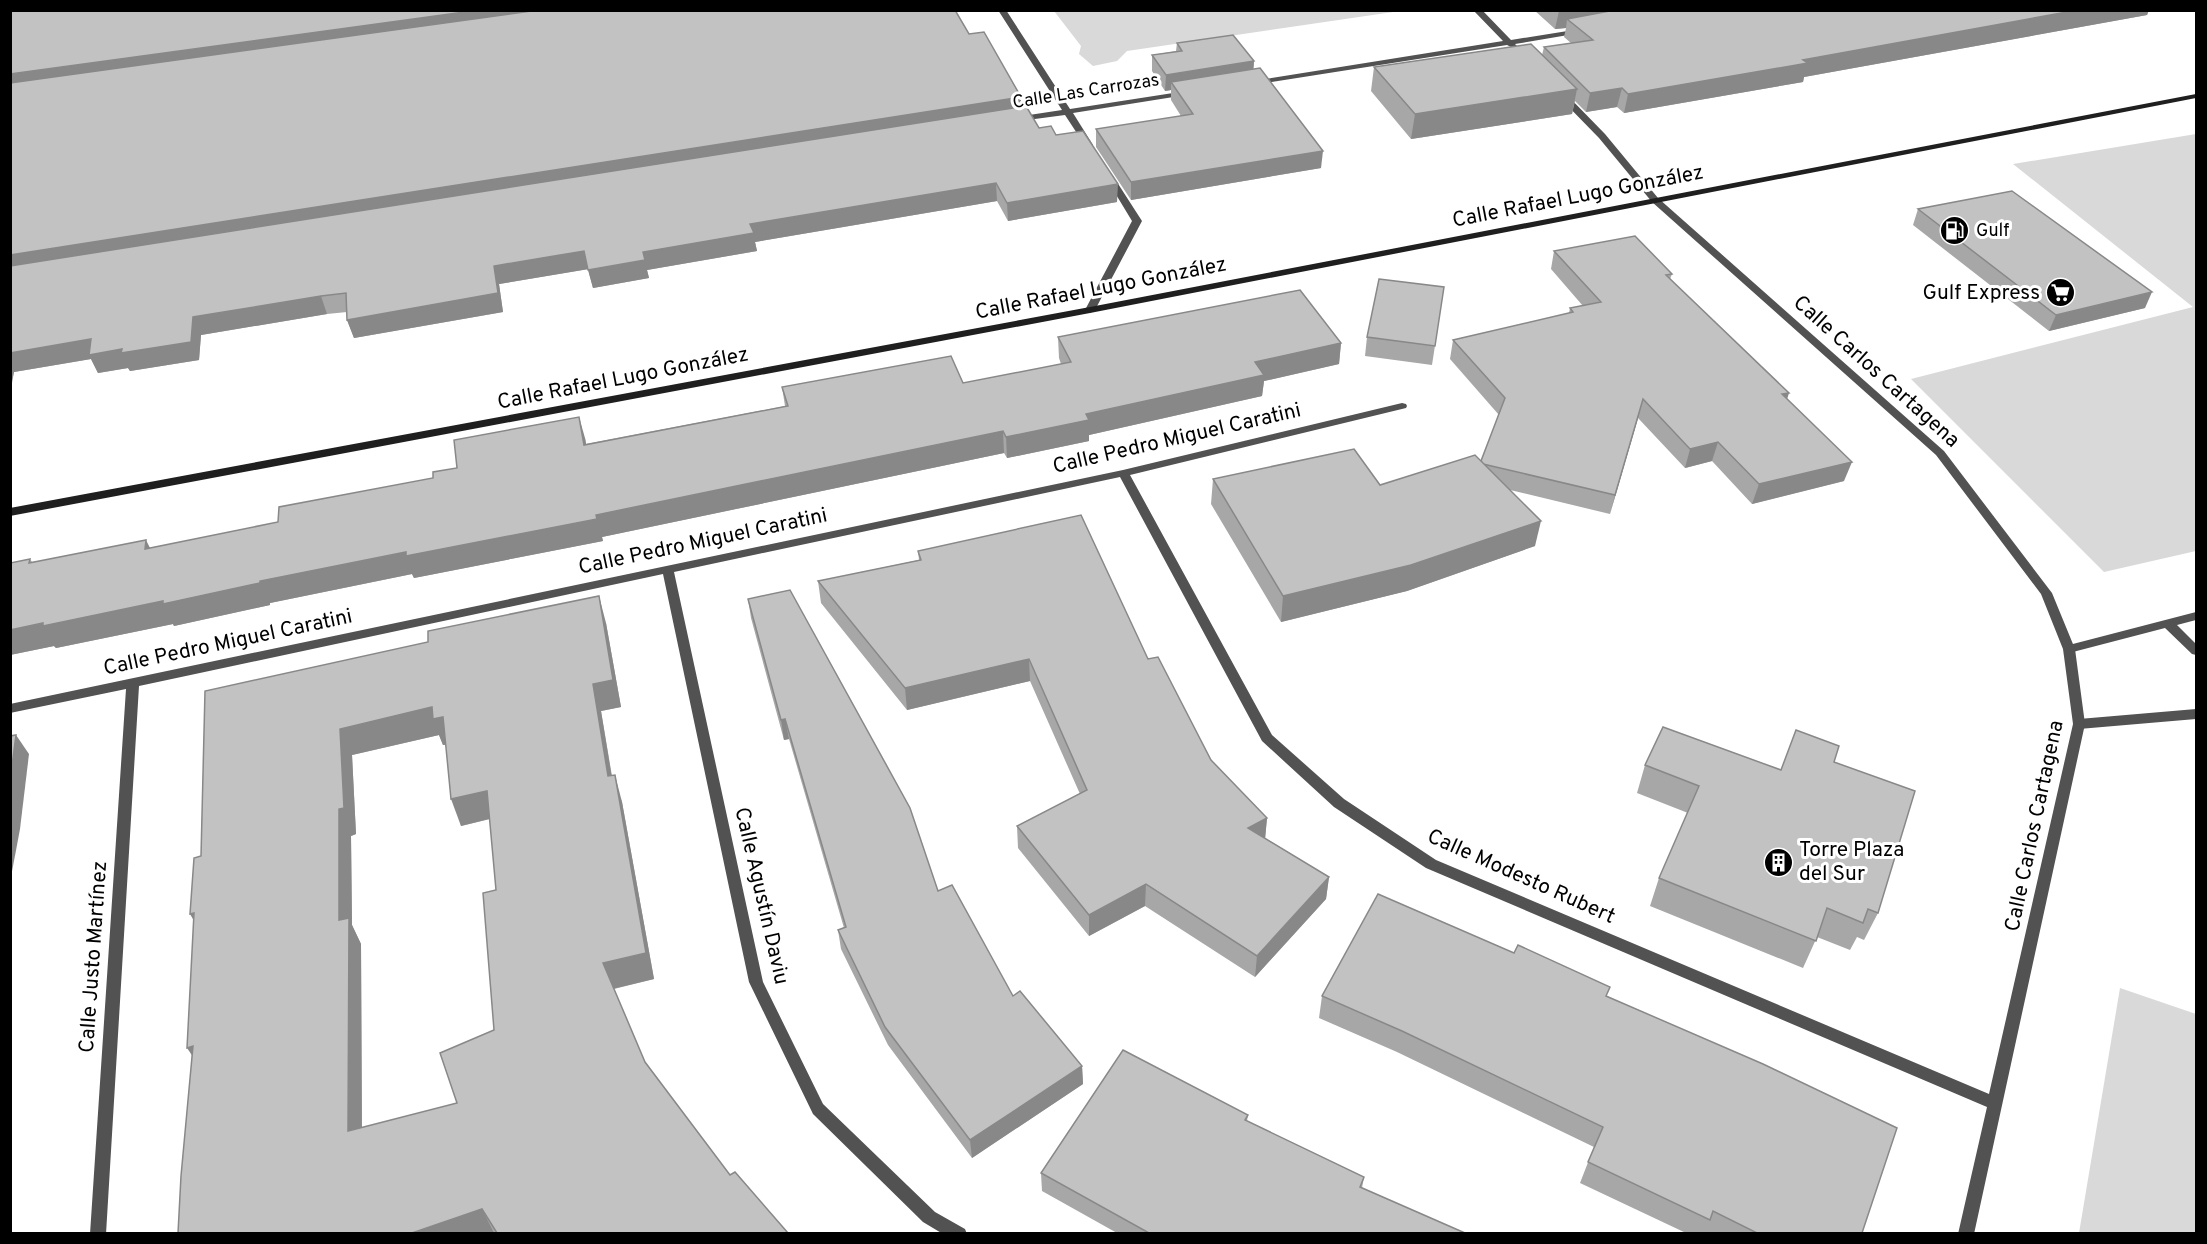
<svg xmlns="http://www.w3.org/2000/svg" width="2207" height="1244" viewBox="0 0 2207 1244" font-family="Overpass,sans-serif">
	<style>
		.green { fill: #d9d9d9 }
		.lines { fill: none; stroke-linecap: round; stroke-linejoin: round }
		.lane { fill: #525252; fill-rule: evenodd }
		.street { fill: #525252; fill-rule: evenodd }
		.secondary { fill: #1f1f1f; fill-rule: evenodd }
		.wall { fill: #a7a7a7; fill-rule: evenodd }
		.shaded-wall { fill: #888 }
		.building { fill: #c2c2c2; stroke: #888; stroke-width: 1.5; fill-rule: evenodd }
		.labels { text-anchor: middle; dominant-baseline: central; stroke-width: 6; stroke-linejoin: round; paint-order: stroke }
		.far-street-label { font-size: 18px; fill: #000; stroke: #fff }
		.far-poi-label { font-size: 18px; fill: #000; stroke: #fff; text-anchor: start }
		.street-label { font-size: 21px; fill: #000; stroke: #fff }
		.poi-label { font-size: 21px; fill: #000; stroke: #fff; text-anchor: end }
	</style>
	<rect width="100%" height="100%" fill="#fff"/>
	<g class="green">
		<path d="M1054,11h346l-273,40 -10,10 -24,5 -14,-12 2,-8z"/>
		<path d="M2196,134v417l-92,21 -193,-193 282,-72 -180,-143z"/>
		<path d="M2120,988l76,26v219h-117z"/>
	</g>
	<g class="lines">
		<g class="lane">
			<path d="M2196,612v8l-19,5 19,19v11l-4,-1 -27,-26 -96,25 -6,-4 6,-4z"/>
			<path d="M2196,709v10l-117,10 -4,-2 -2,-3 2,-3 4,-2z"/>
		</g>
		<g class="street">
			<path d="M998,10h8l64,99 116,-18 4,2 -4,2 -113,18 20,32 -4,3 -3,-1 -21,-32 -52,7 -1,-2 4,-3 46,-7z"/>
			<path d="M1473,10h9l29,30 69,-11 4,2 -4,2 -65,11 2,2 -4,2 -6,-3 -254,40 -4,-2 4,-2 250,-40z"/>
			<path d="M1560,94h6l39,40 53,64 286,253 108,142 23,56 10,75 -111,510h-16l29,-127 -561,-239 -92,-61 -72,-66 -142,-264 -446,95 89,410 60,122 112,108 30,17 2,5h-24l-20,-12 -110,-108 -64,-132 -86,-408 -524,112 -33,548h-16l36,-545 -116,24v-9l1113,-234 279,-67 4,1 1,2 -1,2 -276,67 142,260 72,64 92,61 553,234 84,-370 -10,-75 -22,-55 -105,-139 -284,-253 -53,-64 -39,-40z"/>
			<path d="M1110,175l3,1 29,45 -47,89 -5,3 -5,-3 47,-89 -26,-43z"/>
		</g>
		<path class="secondary" d="M2196,94v4l-1106,215 -1080,203v-8l1080,-201z"/>
	</g>
	<g class="wall">
		<path d="M10,10l959,24 52,73 18,21 17,7 61,67 -109,19 -11,-20 -242,41 2,9 -110,19 2,8 -56,10 -5,-19 -89,15 4,28 -149,26 -7,-18v-8l-20,2 -126,21 -2,25 -69,11 -2,-3 -30,5 -7,-14 -77,13 -3,17z"/>
		<path d="M1534,10h615l-2,5 -343,62 -1,5 -179,31 -7,-6 -31,5 -11,-11 -3,13 -161,25 -40,-48 3,-24 168,-12 2,-8 27,-4 -7,-6 2,-9 -11,1z"/>
		<path d="M1177,43l77,18 -1,8 68,99 -190,32 -35,-53v-18l85,-13 -10,-16v-10l-6,1 -13,-20v-16l24,-4z"/>
		<path d="M1918,209l227,99 -96,23 -136,-106z"/>
		<path d="M1554,251l118,23 -2,5 117,120 57,82 -92,23 -40,-43 -27,7 -47,-50 -28,96 -100,-24 25,56 -128,45 -126,31 -70,-118 2,-25 167,6 101,-24 18,-46 -49,-56 3,-19 116,-27 1,-5 13,-2 -32,-37z"/>
		<path d="M1444,287l-12,78 -67,-9 2,-19z"/>
		<path d="M1058,337l283,6 -2,21 -75,17 -2,15 -173,39v6l-82,17 -3,-5 -402,84 1,4 -189,37 -2,-4 -142,29v2l-96,21 -1,-2 -117,24 -2,-2 -44,9v-92l20,-4 2,3 118,-14 128,-26 155,-44 24,-10 128,-30 1,6 199,-38 -3,-19 181,-4 98,-19 -2,-6z"/>
		<path d="M918,551l230,108 63,101 56,58 -2,20 64,39 -3,22 -71,78 -110,-71 -56,30 -71,-88 -1,-22 63,-32 -50,-113 -123,29 -86,-107 -3,-22 101,-21z"/>
		<path d="M748,599l190,292 75,105 69,70 1,18 -111,74 -84,-113 -47,-96 -3,-19 6,-2 -55,-189 -5,1 -33,-122z"/>
		<path d="M606,623l15,84 -20,4 11,65 10,26 32,177 -40,10 31,73 85,113 58,58h-610l14,-178 9,-199 4,-165zM439,735l4,10h3l15,81 29,-7 6,71 -2,140 -37,73 -95,25 -1,-184 -9,-19 -1,-89 5,-2 -4,-79z"/>
		<path d="M1834,762l44,151 -14,27 -7,-3 -7,13 -33,-13 -14,31 -153,-62 9,-28 29,-65 -51,-20 8,-28 135,5z"/>
		<path d="M1322,996h285l255,237h-155l-3,-1 -1,1h-17l-106,-50 14,-36 -197,-95 -78,-34z"/>
		<path d="M1248,1115l-1,6 117,56 -2,11 103,45h-348l-75,-42 -1,-18z"/>
	</g>
	<g class="shaded-wall">
		<path d="M479,10h125l-594,82v-18z"/>
		<path d="M1562,10h108l-103,9 -1,9 -11,1 4,-18z"/>
		<path d="M2078,10h71l-2,5 -343,62 -1,5 -179,31 4,-19 175,-34z"/>
		<path d="M1254,61l-1,16 -82,5v8l-6,1 1,-16z"/>
		<path d="M1622,88l-5,19 -31,5 4,-19z"/>
		<path d="M1577,89l-5,25 -161,25 4,-25z"/>
		<path d="M1021,97v17l-1011,161v-20z"/>
		<path d="M1323,151l-2,17 -190,32v-18z"/>
		<path d="M996,183l1,18 -242,41 2,9 -110,19 2,8 -56,10 -5,-18 55,-18 107,-28z"/>
		<path d="M1118,184l-1,18 -109,19 -1,-18z"/>
		<path d="M584,251l5,18 -90,15 4,28 -149,26 -7,-18 147,-54z"/>
		<path d="M2152,292l-7,16 -96,23 7,-16z"/>
		<path d="M321,296l6,18 -126,21 -2,25 -69,11 -2,-3 -30,5 -7,-14 -77,13 -4,17v-36l183,-36z"/>
		<path d="M1341,343l-2,21 -75,17 -2,15 -173,39v6l-82,17 -1,-21 80,-23 169,-52z"/>
		<path d="M1789,393l-6,19 -1,-18z"/>
		<path d="M1643,399l-5,19 -28,96 5,-19z"/>
		<path d="M579,417l6,21 5,28 -6,-21z"/>
		<path d="M1003,431l1,22 -402,84 1,4 -189,37 -2,-4 -142,29v2l-96,21 -1,-2 -117,24 -2,-2 -44,9v-25l586,-115z"/>
		<path d="M1718,442l-6,19 -27,7 5,-19z"/>
		<path d="M1852,462l-8,19 -92,23 7,-20z"/>
		<path d="M1541,521l-6,25 -128,45 -126,31 2,-26z"/>
		<path d="M146,540l11,22 -12,-13z"/>
		<path d="M599,596l7,27 15,84 -20,4 15,92 -8,-27 -15,-92z"/>
		<path d="M1029,659l1,22 -123,29 -2,-22z"/>
		<path d="M432,707l11,10 10,26 -10,2 -4,-10 -87,20 4,79 -5,2 1,89 9,19 1,212 -14,-25 -9,-211v-111l1,-80z"/>
		<path d="M785,719l4,20 -5,1 -3,-20z"/>
		<path d="M16,735l13,19 -9,75 -10,53v-101z"/>
		<path d="M615,775l7,27 32,177 -42,10 -9,-26z"/>
		<path d="M487,791l10,26 -36,9 -10,-27z"/>
		<path d="M1267,818l-2,22 -17,-12z"/>
		<path d="M1329,877l-3,22 -71,78 2,-21z"/>
		<path d="M1146,884l-1,22 -56,30v-21z"/>
		<path d="M194,913l11,27 -15,-26z"/>
		<path d="M193,1046l11,27 -17,-25z"/>
		<path d="M1082,1066l1,18 -111,74 -2,-18z"/>
		<path d="M482,1209l12,24h-82z"/>
	</g>
	<g class="building">
		<path d="M10,10h469l-469,64z"/>
		<path d="M539,10h416l14,24 15,-2 37,65 -1011,158v-172z"/>
		<path d="M1615,10h463l-275,50 5,3 -180,31 -6,-6 -32,5 -46,-46 49,-7 -26,-21z"/>
		<path d="M1233,35l21,26 -88,14 -14,-20 30,-4 -5,-8z"/>
		<path d="M1531,44l46,45 -162,25 -41,-47z"/>
		<path d="M1260,68l63,83 -192,31 -35,-53 97,-15 -22,-32z"/>
		<path d="M1026,106l13,22 12,-2 5,9 27,-4 35,53 -111,19 -11,-20 -246,41 4,9 -111,19 2,8 -57,10 -4,-19 -90,15 4,27 -151,27 -1,-27 -25,3 -128,21 -2,25 -70,11 1,-4 -33,6 2,-16 -81,14v-87z"/>
		<path d="M2012,191l140,101 -96,23 -138,-106z"/>
		<path d="M1635,236l37,38 -6,1 123,118 -7,1 70,68 -93,22 -41,-42 -28,7 -47,-50 -28,96 -132,-31 -2,-3 24,-63 -52,-58 120,-28 -3,-4 31,-6 -47,-51z"/>
		<path d="M1379,279l65,8 -9,59 -68,-9z"/>
		<path d="M1300,290l41,53 -86,19 9,13 -178,39 3,6 -83,17 -3,-6 -407,84 1,4 -191,37v-4l-146,29v2l-97,21v-3l-120,25v-3l-33,7v-67l20,-4 -1,4 117,-23 -1,9 133,-27 1,-15 154,-29v-6l24,-4 -3,-28 125,-23 5,28 204,-39 -6,-19 169,-31 12,27 108,-21 -13,-25z"/>
		<path d="M1354,449l26,36 95,-30 66,66 -130,44 -128,31 -70,-117z"/>
		<path d="M1081,515l67,144 10,-2 53,103 56,58 -19,10 81,49 -72,79 -111,-72 -57,31 -72,-89 70,-36 -58,-131 -124,29 -87,-107 103,-21 -3,-9z"/>
		<path d="M790,590l120,218 28,83 14,-6 61,111 7,-5 62,75 -112,74 -85,-113 -47,-97 8,-3 -61,-208 -4,1 -33,-121z"/>
		<path d="M599,596l14,84 -20,4 15,92 7,-1 31,178 -43,10 42,99 85,113 5,-3 53,61h-291l-15,-24 -70,24h-234l3,-57 12,-130 -6,2 7,-135 -4,1 4,-56 7,-2 4,-165 223,-49v-11zM432,707l1,12 10,-2 8,82 36,-8 9,99 -13,3 11,137 -54,23 17,50 -109,28 1,-213 -10,2v-111l5,-1 -4,-79z"/>
		<path d="M1663,727l118,43 15,-40 43,16 -5,16 81,29 -37,122 -10,-4 -5,14 -36,-15 -11,33 -157,-63 40,-92 -54,-21z"/>
		<path d="M16,735l-6,46v-45z"/>
		<path d="M1378,894l136,59 4,-8 92,42 -4,9 157,68 134,64 -35,105h-105l-44,-22 -3,9 -122,-58 15,-35 -201,-96 -80,-35z"/>
		<path d="M1123,1050l125,65 -3,5 119,57 -4,10 105,46h-316l-108,-60z"/>
	</g>
	<defs>
		<symbol id="fuel-disc" viewBox="-11 -11 22 22"><circle r="9.5" fill="#000" stroke="#fff"/><path d="M-5.5-6h7V0h2V4h1.3V-2.5L3-4.5l.8-.8L6-3V5H2.5V1h-1V6h-7ZM-4.2-4.7v3.2H.2V-4.7Z" fill="#fff"/></symbol>
		<symbol id="supermarket-disc" viewBox="-11 -11 22 22"><circle r="9.5" fill="#000" stroke="#fff"/><path d="M-6-5.5h2.5l.6 2H6L4.5 2H-2.5L-4.4-4H-6ZM-1.5 3.2a1.3 1.3 0 1 0 .1 0ZM3 3.2a1.3 1.3 0 1 0 .1 0Z" fill="#fff"/></symbol>
		<symbol id="building-disc" viewBox="-11 -11 22 22"><circle r="9.5" fill="#000" stroke="#fff"/><path d="M-4-6H4V6H1V3H-1V6H-4ZM-2.5-4.3h1.7v1.8h-1.7ZM.8-4.3h1.7v1.8H.8ZM-2.5-1h1.7V.8h-1.7ZM.8-1h1.7V.8H.8Z" fill="#fff"/></symbol>
	</defs>
	<g fill-rule="evenodd">
		<use href="#fuel-disc" x="1938" y="214" width="33" height="33"/>
		<use href="#supermarket-disc" x="2044" y="276" width="33" height="33"/>
		<use href="#building-disc" x="1762" y="846" width="33" height="33"/>
	</g>
	<g class="labels">
		<g class="far-street-label">
			<text transform="translate(1086 92) rotate(-9)">Calle Las Carrozas</text>
		</g>
		<g class="far-poi-label">
			<text x="1976" y="231">Gulf</text>
		</g>
		<g class="street-label">
			<text transform="translate(1578 197) rotate(-11)">Calle Rafael Lugo González</text>
			<text transform="translate(1101 289) rotate(-11)">Calle Rafael Lugo González</text>
			<text transform="translate(1876 372) rotate(42)">Calle Carlos Cartagena</text>
			<text transform="translate(623 379) rotate(-11)">Calle Rafael Lugo González</text>
			<text transform="translate(1177 439) rotate(-13)">Calle Pedro Miguel Caratini</text>
			<text transform="translate(703 542) rotate(-12)">Calle Pedro Miguel Caratini</text>
			<text transform="translate(228 643) rotate(-12)">Calle Pedro Miguel Caratini</text>
			<text transform="translate(2035 826) rotate(-78)">Calle Carlos Cartagena</text>
			<text transform="translate(1521 877) rotate(24)">Calle Modesto Rubert</text>
			<text transform="translate(761 896) rotate(77)">Calle Agustín Daviu</text>
			<text transform="translate(94 957) rotate(-86)">Calle Justo Martínez</text>
		</g>
		<g class="poi-label">
			<text x="2040" y="293">Gulf Express</text>
			<text x="1799" y="850" text-anchor="start">Torre Plaza<tspan x="1799" dy="24">del Sur</tspan></text>
		</g>
	</g>
	<rect width="2207" height="1244" fill="none" stroke="#000000" stroke-width="24"/>
</svg>
